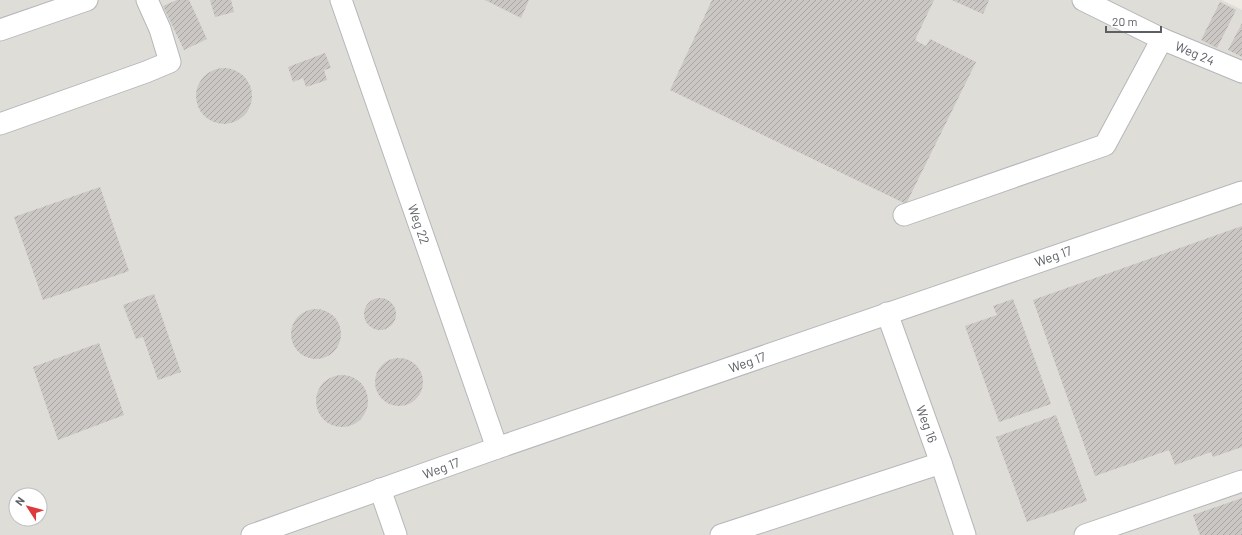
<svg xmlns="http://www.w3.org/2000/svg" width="1242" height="535" viewBox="0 0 1242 535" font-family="Barlow,sans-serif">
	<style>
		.industrial { fill: #dfddd8; fill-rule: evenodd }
		.building { fill: url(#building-hatch) }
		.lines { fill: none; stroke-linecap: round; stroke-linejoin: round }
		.minor-casing { stroke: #b5b7ba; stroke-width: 23 }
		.minor { stroke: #fff; stroke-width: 21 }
		.labels { text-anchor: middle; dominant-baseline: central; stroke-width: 4; stroke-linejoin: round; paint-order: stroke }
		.street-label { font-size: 13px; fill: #5c6064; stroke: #fff }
	</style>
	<defs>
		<pattern id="building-hatch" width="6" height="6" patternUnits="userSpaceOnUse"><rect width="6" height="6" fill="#cbc7c4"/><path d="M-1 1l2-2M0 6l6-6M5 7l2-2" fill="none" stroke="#a8a5a3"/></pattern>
	</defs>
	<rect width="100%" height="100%" fill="#eeebe4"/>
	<path class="industrial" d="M0,0h1222l20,10v525h-1242zM16,495h24v24h-24z"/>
	<g class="building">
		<path d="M177,0h12l18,39 -23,11 -21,-44z"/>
		<path d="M210,0h21l3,12 -19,5z"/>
		<path d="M485,0h44l-8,18z"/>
		<path d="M712,0h222l-19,40 11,6 4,-7 46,23 -70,142 -236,-114z"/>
		<path d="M952,0h37l-6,14z"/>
		<path d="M1220,2l16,8 -19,38 -16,-8z"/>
		<path d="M1242,23v34l-14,-7z"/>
		<path d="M325,53l6,15 -7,2 3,10 -21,7 -3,-9 -10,4 -5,-15z"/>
		<circle cx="224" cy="96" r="28"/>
		<path d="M100,187l29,84 -86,29 -29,-83z"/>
		<path d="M1242,226v221l-29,10 -2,-5 -36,13 -6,-15 -74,26 -62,-176z"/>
		<path d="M154,294l27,78 -23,8 -15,-43 -7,2 -13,-34z"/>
		<circle cx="380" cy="314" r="16"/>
		<path d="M1013,299l38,105 -52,18 -34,-96 32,-11 -4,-9z"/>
		<circle cx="316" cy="334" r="25"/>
		<path d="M99,343l25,72 -66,25 -25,-73z"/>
		<circle cx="399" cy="382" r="24"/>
		<circle cx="342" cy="401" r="26"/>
		<path d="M1056,415l31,86 -60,21 -31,-85z"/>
		<path d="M1242,498v37h-42l-7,-20z"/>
	</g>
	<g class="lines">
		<defs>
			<g id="minor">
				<path d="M341,0l156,448"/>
				<path d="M1083,0l79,39 80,33"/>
				<path d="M0,30l87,-30"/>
				<path d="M0,124l146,-52 24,-10 -10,-33 -13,-29"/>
				<path d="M904,215l201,-70 57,-106"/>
				<path d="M887,313l54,150 24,72"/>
				<path d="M380,489l16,46"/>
				<path d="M252,535l245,-87 745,-256"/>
				<path d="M721,535l220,-72"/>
				<path d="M1085,535l157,-54"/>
			</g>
		</defs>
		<use href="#minor" class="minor-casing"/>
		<use href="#minor" class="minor"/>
	</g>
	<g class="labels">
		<g class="street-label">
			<text transform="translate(1195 53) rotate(23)">Weg 24</text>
			<text transform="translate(419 224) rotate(71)">Weg 22</text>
			<text transform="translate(1053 256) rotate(-19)">Weg 17</text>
			<text transform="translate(747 362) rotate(-19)">Weg 17</text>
			<text transform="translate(927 424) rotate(70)">Weg 16</text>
			<text transform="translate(441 468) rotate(-20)">Weg 17</text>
		</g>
	</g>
	<g transform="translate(28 507) rotate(306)"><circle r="19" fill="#ffffff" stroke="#bebfc1"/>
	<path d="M0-3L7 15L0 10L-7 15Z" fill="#dd3a3e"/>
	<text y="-6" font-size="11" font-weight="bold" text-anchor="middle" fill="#5c6064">N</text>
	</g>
	<path d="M1106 26v6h55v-6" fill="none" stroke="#5c6064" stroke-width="2"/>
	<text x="1112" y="26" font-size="12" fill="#5c6064" stroke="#ffffff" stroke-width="3" paint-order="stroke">20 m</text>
</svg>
